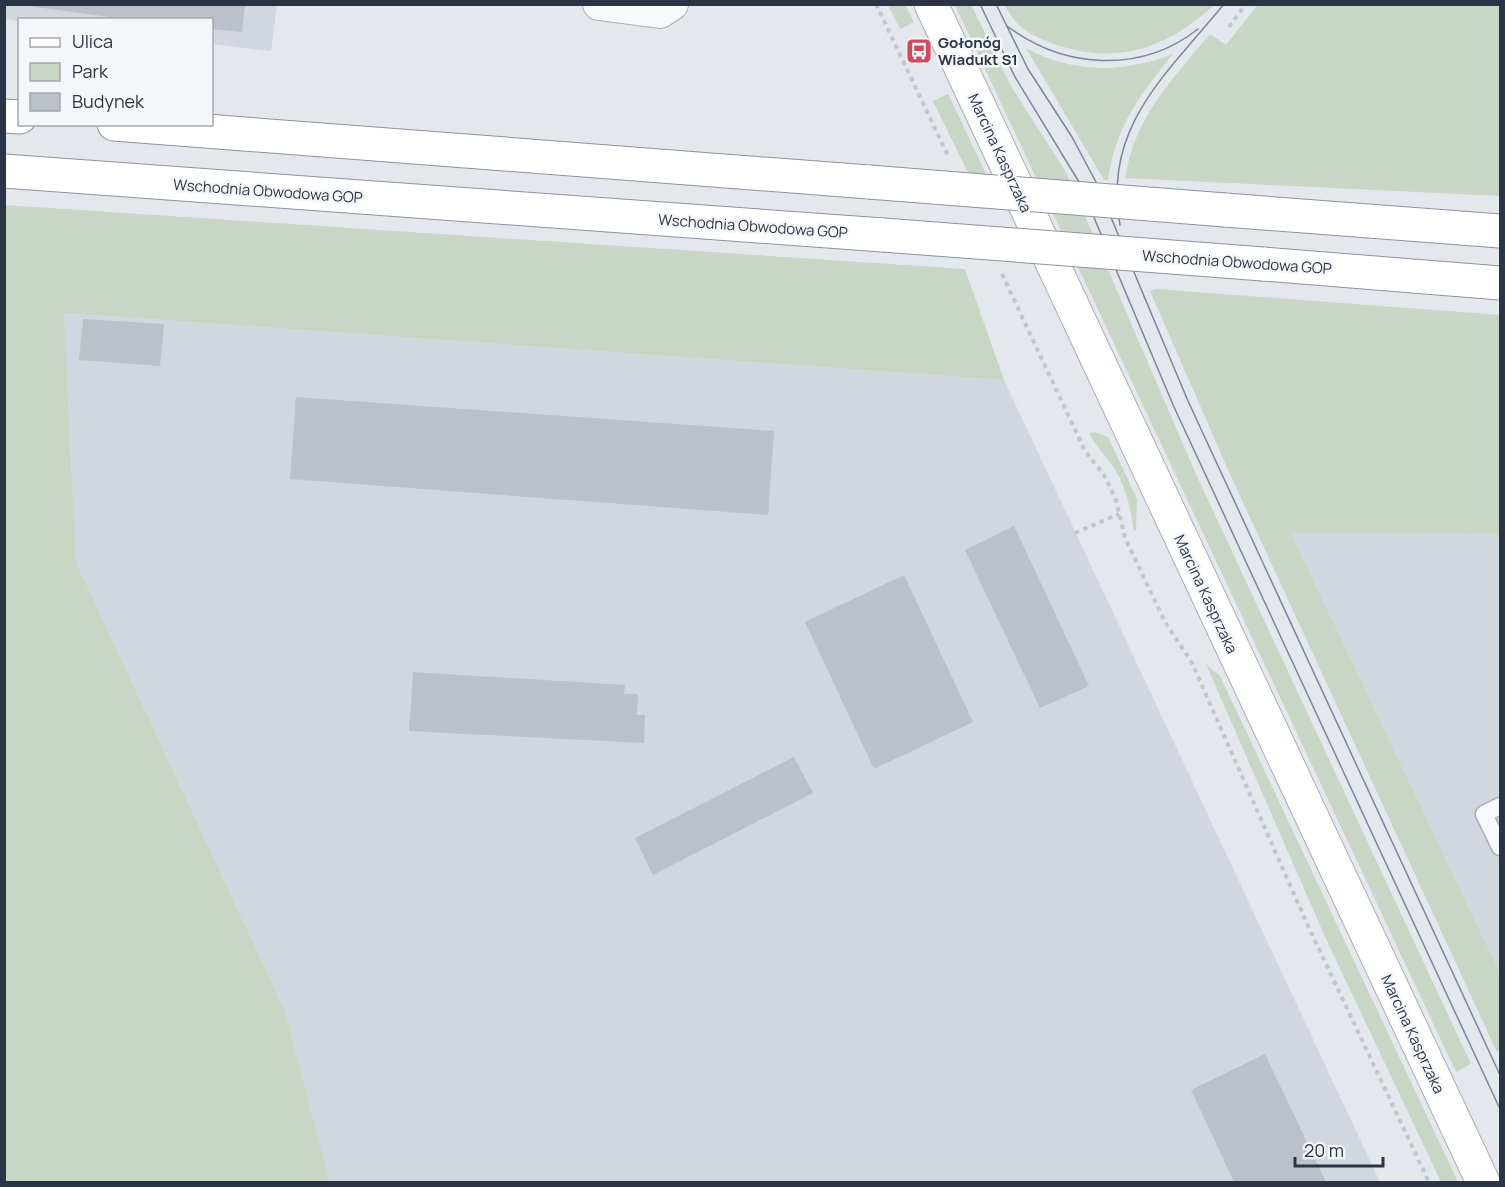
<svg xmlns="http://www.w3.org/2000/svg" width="1505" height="1187" viewBox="0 0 1505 1187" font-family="Manrope,sans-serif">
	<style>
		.built { fill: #d2d6de }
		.green { fill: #c9d6c5 }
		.building { fill: #bbc0ca }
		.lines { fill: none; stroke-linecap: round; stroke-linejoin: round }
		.lane-casing { stroke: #a9aeb7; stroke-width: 19 }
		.street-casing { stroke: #a9aeb7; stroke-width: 34 }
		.secondary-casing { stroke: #a9aeb7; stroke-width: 35 }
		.highway-casing { stroke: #8b94a3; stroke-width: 35 }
		.path { stroke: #c2c5cb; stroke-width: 4; stroke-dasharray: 4.5 4.5; stroke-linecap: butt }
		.lane { stroke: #f7f8fa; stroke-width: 16 }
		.street { stroke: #f7f8fa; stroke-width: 32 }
		.secondary { stroke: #fff; stroke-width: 33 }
		.highway { stroke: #fff; stroke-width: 33 }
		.tram { stroke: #7d8696; stroke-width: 1.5 }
		.highway-bridge-casing { stroke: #8b94a3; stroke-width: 35; stroke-linecap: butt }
		.highway-bridge { stroke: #fff; stroke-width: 33 }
		.labels { text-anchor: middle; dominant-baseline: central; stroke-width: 5; stroke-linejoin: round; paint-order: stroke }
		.poi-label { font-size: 15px; font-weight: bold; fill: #2b3445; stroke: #f4f6f9; text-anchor: start }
		.street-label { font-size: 15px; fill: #2b3445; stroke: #f4f6f9 }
	</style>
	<rect width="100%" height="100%" fill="#e4e7ec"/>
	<g class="built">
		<path d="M5,5h272l-6,46 -59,-7v-24l-193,1 -14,-2z"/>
		<path d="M64,313l940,67 376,802h-1050l-45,-171 -209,-449z"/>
		<path d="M1291,533l209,1v439z"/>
	</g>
	<g class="green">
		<path d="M1258,4l242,1v191l-375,-18c10,-62 47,-98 85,-144l16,11z"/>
		<path d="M888,5h17l9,17 -14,7z"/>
		<path d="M955,5h16l41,83 54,84 129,300 276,592 -15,8z"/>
		<path d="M1005,5h209c-48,45 -102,62 -165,37 -21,-8 -35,-17 -44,-37z"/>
		<path d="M1026,48c47,26 98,25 147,6 -34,42 -57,71 -65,126h-4z"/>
		<path d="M948,94l39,82 -14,7 -40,-82z"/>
		<path d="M5,205l960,64 39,111 -940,-67 12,249 209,449 45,171h-325z"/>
		<path d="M1156,289l344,26v219l-209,-1 209,440v77l-3,2 -268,-580 -79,-181z"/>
		<path d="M1094,432l14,5 29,62 -1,31 -2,1c-3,-22 -8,-44 -20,-63 -8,-12 -18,-21 -25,-35z"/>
		<path d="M1206,664l14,12 238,506h-17l-115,-243z"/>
	</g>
	<g class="building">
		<path d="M14,4h231l-3,28 -30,-3v-9h-81z"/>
		<path d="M83,319l81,5 -4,42 -81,-6z"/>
		<path d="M296,397l478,34 -6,84 -478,-36z"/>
		<path d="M1014,526l75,160 -49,22 -75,-158z"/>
		<path d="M904,575l69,147 -99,47 -69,-147z"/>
		<path d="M413,672l212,13 -1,9h14l-1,21h8l-1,28 -235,-12z"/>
		<path d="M794,757l19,36 -160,82 -18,-37z"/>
		<path d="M1265,1054l61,128h-92l-43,-92z"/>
	</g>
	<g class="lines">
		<defs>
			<path id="lane" d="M1500,806l-16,8 16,33"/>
			<path id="street" d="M599,4l61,8 12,-8"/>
			<path id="secondary" d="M931,4l552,1178"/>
			<g id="highway">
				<path d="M4,116l16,1"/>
				<path d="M114,124l755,58"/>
				<path d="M4,171l879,64"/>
				<path d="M1225,210l275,21"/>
				<path d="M1263,264l237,19"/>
			</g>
		</defs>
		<use href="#lane" class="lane-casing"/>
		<use href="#street" class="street-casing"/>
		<use href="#secondary" class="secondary-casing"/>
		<use href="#highway" class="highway-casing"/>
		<g class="path">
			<path d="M876,4l73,154"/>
			<path d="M1229,27l17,-23"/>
			<path d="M1002,274l83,177 19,24 12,25 9,38 40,84 27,41 117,265 120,254"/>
			<path d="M1075,533l44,-19"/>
		</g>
		<use href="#lane" class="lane"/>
		<use href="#street" class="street"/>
		<use href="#secondary" class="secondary"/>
		<use href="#highway" class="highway"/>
		<g class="tram">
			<path d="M980,4l35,73 64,105 95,225 326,702"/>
			<path d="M996,4l32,65 44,68 25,47 91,217 312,674"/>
			<path d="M1007,26c57,43 134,48 191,3"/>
			<path d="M1120,225c-18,-98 47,-151 104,-221"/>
		</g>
		<defs>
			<g id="highway-bridge">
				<path d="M869,182l356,28"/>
				<path d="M883,235l380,29"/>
			</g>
		</defs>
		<use href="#highway-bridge" class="highway-bridge-casing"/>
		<use href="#highway-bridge" class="highway-bridge"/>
	</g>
	<defs>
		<symbol id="bus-square" viewBox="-11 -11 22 22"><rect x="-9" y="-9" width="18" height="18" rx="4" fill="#d1495b" stroke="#f4f6f9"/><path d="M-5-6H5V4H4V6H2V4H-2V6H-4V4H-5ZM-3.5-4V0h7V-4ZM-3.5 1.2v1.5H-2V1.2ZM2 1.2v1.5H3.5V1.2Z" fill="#fff"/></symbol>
	</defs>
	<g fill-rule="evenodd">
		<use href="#bus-square" x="904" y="36" width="30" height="30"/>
	</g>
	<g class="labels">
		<g class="poi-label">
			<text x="938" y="42">Gołonóg<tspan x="938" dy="17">Wiadukt S1</tspan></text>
		</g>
		<g class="street-label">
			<text transform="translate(1000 153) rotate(65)">Marcina Kasprzaka</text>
			<text transform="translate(268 191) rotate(4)">Wschodnia Obwodowa GOP</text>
			<text transform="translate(753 226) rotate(4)">Wschodnia Obwodowa GOP</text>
			<text transform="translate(1237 262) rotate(4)">Wschodnia Obwodowa GOP</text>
			<text transform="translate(1206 594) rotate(65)">Marcina Kasprzaka</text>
			<text transform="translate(1413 1034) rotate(65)">Marcina Kasprzaka</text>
		</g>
	</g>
	<rect width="1505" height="1187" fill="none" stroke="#2b3445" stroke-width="12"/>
	<rect x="18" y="18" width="195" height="108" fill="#f4f6f9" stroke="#a4a8b1" stroke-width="1.5"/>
	<rect x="30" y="38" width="30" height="9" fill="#ffffff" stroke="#a4a8b1" stroke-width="1.5"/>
	<text x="72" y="48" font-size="18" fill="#2b3445">Ulica</text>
	<rect x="30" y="63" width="30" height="18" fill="#c9d6c5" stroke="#a4a8b1" stroke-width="1.5"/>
	<text x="72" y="78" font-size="18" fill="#2b3445">Park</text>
	<rect x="30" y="93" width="30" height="18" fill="#bbc0ca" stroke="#a4a8b1" stroke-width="1.5"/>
	<text x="72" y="108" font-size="18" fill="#2b3445">Budynek</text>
	<path d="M1295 1157v9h88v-9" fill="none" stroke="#2b3445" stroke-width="3"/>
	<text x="1304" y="1157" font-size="18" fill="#2b3445" stroke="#f4f6f9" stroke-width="4.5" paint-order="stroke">20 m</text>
</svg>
